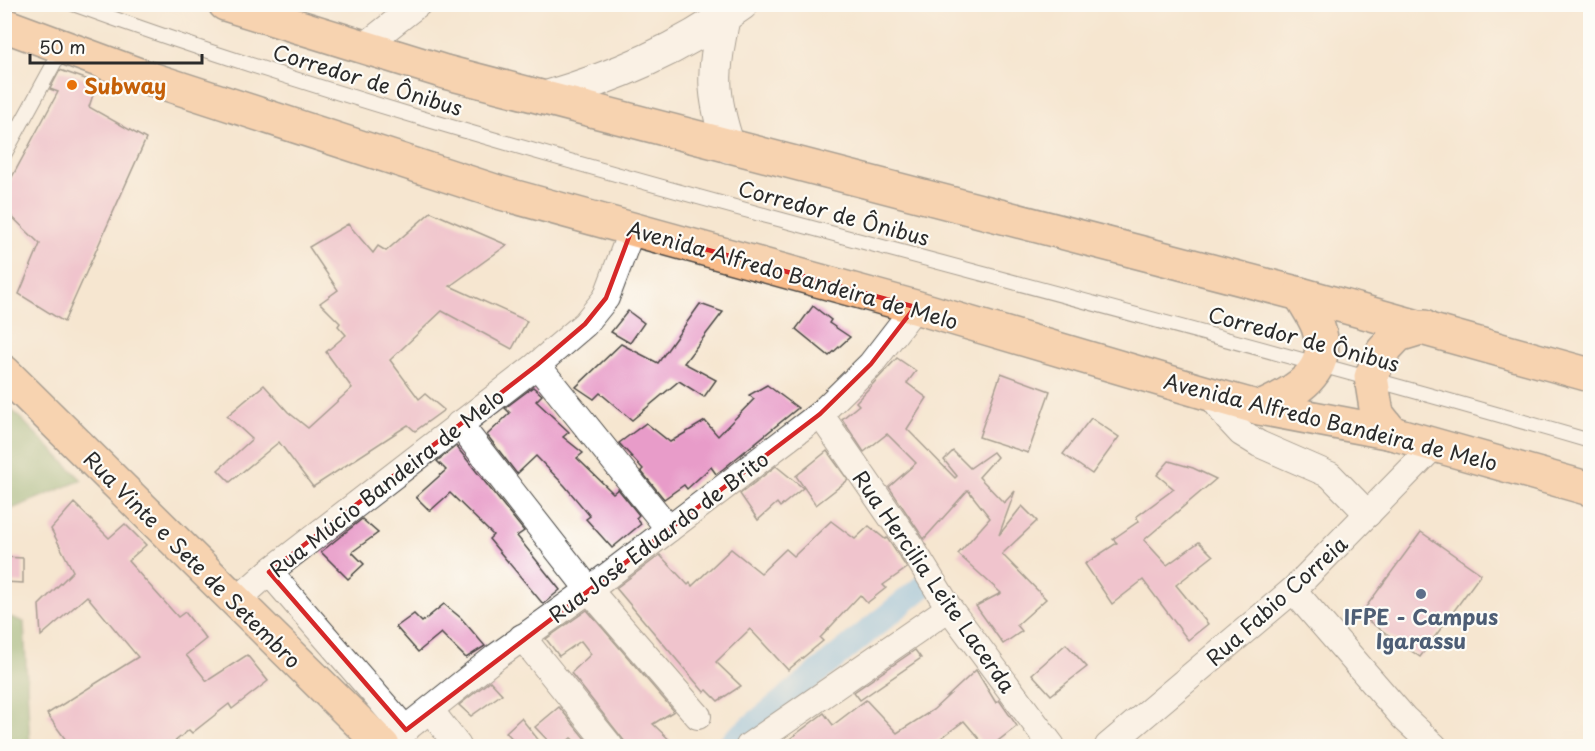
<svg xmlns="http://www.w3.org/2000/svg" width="1595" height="751" viewBox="0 0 1595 751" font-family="'Playpen Sans',sans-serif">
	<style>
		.forest { fill: #78a762; stroke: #526946; stroke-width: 1.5 }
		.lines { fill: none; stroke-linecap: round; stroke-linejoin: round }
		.canal { stroke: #73baeb; stroke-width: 24 }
		.building { fill: #e89cc9 }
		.service-casing { stroke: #494744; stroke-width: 16 }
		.minor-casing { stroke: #494744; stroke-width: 28 }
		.tertiary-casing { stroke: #494744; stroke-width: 34 }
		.primary-casing { stroke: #494744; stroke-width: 36 }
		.trunk-casing { stroke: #494744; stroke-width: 36 }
		.service { stroke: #fff; stroke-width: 14 }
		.minor { stroke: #fff; stroke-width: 26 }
		.tertiary { stroke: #fff; stroke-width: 32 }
		.primary { stroke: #f9bc8a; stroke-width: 33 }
		.trunk { stroke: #f9bc8a; stroke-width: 33 }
		.marked { fill: none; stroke: #d62828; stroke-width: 4.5; stroke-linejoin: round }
		.food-dot { fill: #e8710a; stroke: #fdfcf7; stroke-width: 2 }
		.service-dot { fill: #5c6f8a; stroke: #fdfcf7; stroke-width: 2 }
		.labels { text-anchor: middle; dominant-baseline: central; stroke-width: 4.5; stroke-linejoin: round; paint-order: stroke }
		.street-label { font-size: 21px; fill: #2b2b2b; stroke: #fdfcf7 }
		.food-label { font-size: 21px; font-weight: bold; fill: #c56008; stroke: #fdfcf7; text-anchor: start }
		.service-label { font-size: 21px; font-weight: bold; fill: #4e5e75; stroke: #fdfcf7 }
	</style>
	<rect width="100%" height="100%" fill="#fdfcf7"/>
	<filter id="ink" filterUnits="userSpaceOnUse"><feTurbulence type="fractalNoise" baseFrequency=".0167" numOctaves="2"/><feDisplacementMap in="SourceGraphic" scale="12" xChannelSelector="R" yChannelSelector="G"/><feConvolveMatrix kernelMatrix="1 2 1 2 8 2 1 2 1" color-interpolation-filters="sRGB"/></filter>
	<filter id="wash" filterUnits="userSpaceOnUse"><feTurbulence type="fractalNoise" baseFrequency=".008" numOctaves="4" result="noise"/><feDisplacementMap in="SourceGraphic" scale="24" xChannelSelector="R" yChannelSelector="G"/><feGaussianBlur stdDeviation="1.35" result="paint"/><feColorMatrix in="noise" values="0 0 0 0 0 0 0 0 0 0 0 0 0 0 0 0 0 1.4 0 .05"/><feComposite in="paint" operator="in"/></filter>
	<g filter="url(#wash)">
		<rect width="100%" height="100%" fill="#f6e6d0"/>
		<g class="forest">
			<path d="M5,403l77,77 -77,32z"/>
			<path d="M5,615l19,7 6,124h-25z"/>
		</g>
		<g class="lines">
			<path class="canal" d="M727,746l200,-163"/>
		</g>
		<g id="blocks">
			<g class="building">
				<path d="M60,70l37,13 -8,24 57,32 -82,183 -45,-28 21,-50 -36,-35v-17l54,-100 -8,-3z"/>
				<path d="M431,212l76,33 -57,41 77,35 -15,28 -70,-38 -52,49 29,39 6,-5 19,16 -29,21 -7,-6 -95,62 -34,-45 -49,40 -12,-12 34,-31 -25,-23 37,-31 24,27 20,16 44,-40 -26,-36 20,-17 -8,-9 2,-3 -20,-20 18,-13 -29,-43 39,-23 25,29 5,-7 8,5z"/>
				<path d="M700,304l23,8 -39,51 32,17 -12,17 -25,-16 -47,39 -32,-27 -6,6 -18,-12 45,-43 37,19z"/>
				<path d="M813,306l18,14 -2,3 21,14 -21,19 -33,-27z"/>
				<path d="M628,311l16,12 -14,20 -19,-11z"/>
				<path d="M897,358l19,13 -9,12 20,15 -20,31 48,49 2,-2 -13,-16 9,-9 17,17 23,-16 4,5 -18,20 25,26 11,-12 -16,44 23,-29 15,15 -35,33 44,45 -29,26 5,6 -19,13 -27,-38 25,-13 -43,-39 32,-36 -22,-28 -44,49 -35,-52 27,-24 -29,-29 -23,18 -22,-33 17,-14 -3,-3z"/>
				<path d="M1001,373l49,18 -22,62 -49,-16z"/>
				<path d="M767,385l31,23 -75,61 -7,5 -5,-7 -24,22 -3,-4 -20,14 -23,-28 2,-2 -24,-26 27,-20 24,19 35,-21 13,15 36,-37 -5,-4z"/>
				<path d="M533,387l9,8 -6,6 33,31 -6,5 20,16 -6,5 36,35 5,-4 21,26 -3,3 5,6 -29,24 -26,-29 4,-3 -25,-30 -29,-30 -19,18 -30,-39 23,-22 -5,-5z"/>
				<path d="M1091,418l28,19 -27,37 -29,-20z"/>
				<path d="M456,446l68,85 -7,5 43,54 -17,14 -54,-65 4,-4 -43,-42 -20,18 -14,-14 30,-27 -9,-9z"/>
				<path d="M827,451l21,29 -32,25 -20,-29z"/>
				<path d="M1169,461l24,7 23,11 -72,61 23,25 32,-23 14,14 -37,29 32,39 -20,16 -45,-60 -31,24 -27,-40 32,-21 -4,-4 26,-18 -3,-4 38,-28 -17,-14z"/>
				<path d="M776,466l27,22 -23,19 -3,-4 -19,17 -18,-26z"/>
				<path d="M74,503l35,35 16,-14 21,21 -18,16 50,56 7,-5 21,27 -20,16 21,26 40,-26 21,26 -36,28 -3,-5 -37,29 -3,-3 -21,17h-97l-24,-33 91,-57 -51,-61 -46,40 -2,-31 34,-34 -22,-42z"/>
				<path d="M362,519l16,14 -26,19 12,12 -16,15 -27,-27z"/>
				<path d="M831,521l24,18 14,-13 16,13 2,-1 20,30 -24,17 3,3 -19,15 -7,-8 -40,43 3,3 -35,29 -38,-41 -34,33 25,24 -23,15 -11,-11 -3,2 -88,-104 44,-33 28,30 2,-2 2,3 39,-37 30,24 25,-24 8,7z"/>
				<path d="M1421,532l60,42 -61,83 -60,-42z"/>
				<path d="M4,557l19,1v25l-19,-1z"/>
				<path d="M444,604l17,14 24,28 -19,12 -25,-25 -23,19 -22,-25 18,-13 8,8z"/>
				<path d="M587,610l87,101 -21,13 24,23h-48l-58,-74 20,-19 -10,-13 -22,15 -13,-17z"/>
				<path d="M1066,644l21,23 -36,28 -19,-21z"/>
				<path d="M915,650l6,8 -61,42 -6,-8z"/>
				<path d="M976,670l20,33 3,-3 18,26 -27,21h-4l-22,-26 -35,26h-150l45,-34 9,12 33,-25 31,33 36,-23z"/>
				<path d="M490,681l12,13 -31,22 -12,-11z"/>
				<path d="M559,707l27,33 -8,4 -7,-6 -11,9h-6l-19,-20z"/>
				<path d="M521,718l23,29h-24l-14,-15z"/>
			</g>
		</g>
	</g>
	<g filter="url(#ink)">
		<use href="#blocks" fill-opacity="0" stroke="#494744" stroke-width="1.5"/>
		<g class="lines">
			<defs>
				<g id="service">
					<path d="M73,4c229,83 464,149 698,213 274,74 547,145 819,224"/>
					<path d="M4,155l59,-108"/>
				</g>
				<g id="minor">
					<path d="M362,48l56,-44"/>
					<path d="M537,365l132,164"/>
					<path d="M1210,394l18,25 13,14 18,11 71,31 38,39"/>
					<path d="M820,414l87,126 42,68 103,138"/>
					<path d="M459,424l130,166 109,126"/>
					<path d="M269,572l137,158"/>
					<path d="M1293,590l111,128 30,28"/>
					<path d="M236,601l33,-29 268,-207 48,-41 21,-26 26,-69"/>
					<path d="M522,637l88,109"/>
					<path d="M431,711l27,35"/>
					<path d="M384,746l113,-90 92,-66 231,-176 51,-50 44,-57"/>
					<path d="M749,746l200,-138"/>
					<path d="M1108,746l185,-156 142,-145"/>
				</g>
				<g id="tertiary">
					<path d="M724,17c-12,55 -13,76 5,130"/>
					<path d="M543,98c72,-21 138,-49 199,-94"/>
				</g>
				<path id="primary" d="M4,372l379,374"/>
				<g id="trunk">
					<path d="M225,4l220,68 855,222 290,81"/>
					<path d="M4,25l135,50 362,118 414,114 295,87 50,14 132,25 198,56"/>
					<path d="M1260,408c34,-15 74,-36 58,-81 -4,-11 -12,-22 -18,-33"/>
					<path d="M1392,433l-15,-19 -6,-37 12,-26 15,-16 26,-8"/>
				</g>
			</defs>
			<use href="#service" class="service-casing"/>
			<use href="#minor" class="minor-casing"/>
			<use href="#tertiary" class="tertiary-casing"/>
			<use href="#primary" class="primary-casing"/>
			<use href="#trunk" class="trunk-casing"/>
			<use href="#service" class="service"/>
			<use href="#minor" class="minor"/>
			<use href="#tertiary" class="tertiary"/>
			<use href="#primary" class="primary"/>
			<use href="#trunk" class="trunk"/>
		</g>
	</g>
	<path d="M0 0H1595V751H0ZM632,229l283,78 -44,57 -51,50 -414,316 -137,-158 268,-207 48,-41 21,-26z" fill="#f6e6d0" fill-opacity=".55" fill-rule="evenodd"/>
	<path class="marked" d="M632,229l283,78 -44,57 -51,50 -414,316 -137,-158 268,-207 48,-41 21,-26z"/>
	<circle class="food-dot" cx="72" cy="85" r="6"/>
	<circle class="service-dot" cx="1421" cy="594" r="6"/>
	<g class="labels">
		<g class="street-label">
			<text transform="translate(368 79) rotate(17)">Corredor de Ônibus</text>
			<text transform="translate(834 212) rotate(15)">Corredor de Ônibus</text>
			<text transform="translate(793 274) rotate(16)">Avenida Alfredo Bandeira de Melo</text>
			<text transform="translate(1304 338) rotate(15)">Corredor de Ônibus</text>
			<text transform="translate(1331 421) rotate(14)">Avenida Alfredo Bandeira de Melo</text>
			<text transform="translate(386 482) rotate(-38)">Rua Múcio Bandeira de Melo</text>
			<text transform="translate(658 536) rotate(-37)">Rua José Eduardo de Brito</text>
			<text transform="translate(193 559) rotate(45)">Rua Vinte e Sete de Setembro</text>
			<text transform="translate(935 581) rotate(55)">Rua Hercilia Leite Lacerda</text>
			<text transform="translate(1276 600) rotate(-42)">Rua Fabio Correia</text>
		</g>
		<g class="food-label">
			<text x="84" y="85">Subway</text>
		</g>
		<g class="service-label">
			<text x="1421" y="616">IFPE - Campus<tspan x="1421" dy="24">Igarassu</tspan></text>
		</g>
	</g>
	<rect width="1595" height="751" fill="none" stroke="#fdfcf7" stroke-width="24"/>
	<path d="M30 54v9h172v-9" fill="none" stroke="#2b2b2b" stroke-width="3"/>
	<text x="39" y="54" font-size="18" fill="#2b2b2b" stroke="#fdfcf7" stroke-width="4.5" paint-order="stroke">50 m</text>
</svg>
